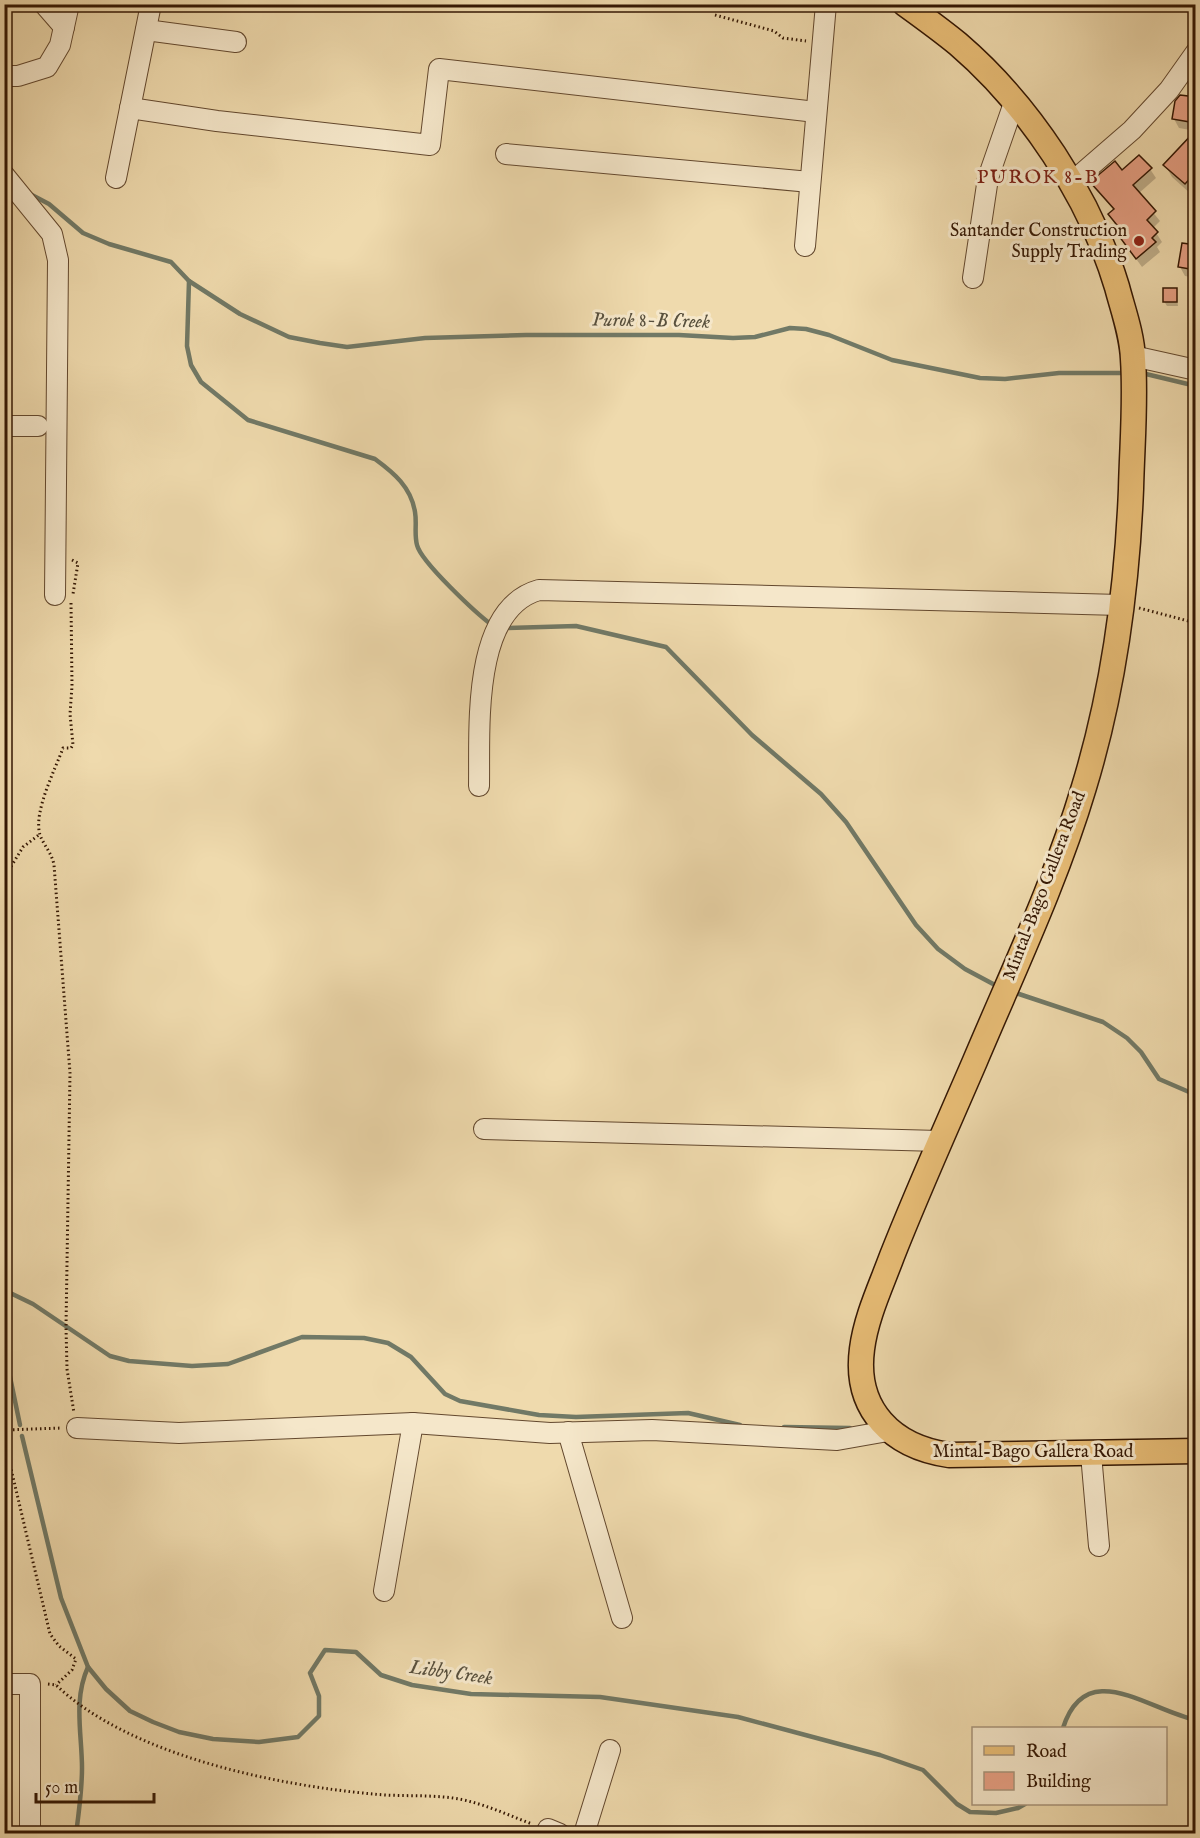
<svg xmlns="http://www.w3.org/2000/svg" width="1200" height="1838" viewBox="0 0 1200 1838" font-family="'IM FELL English',serif">
	<style>
		.shadow { fill: #0003 }
		.lines { fill: none; stroke-linecap: round; stroke-linejoin: round }
		.stream { stroke: #717966; stroke-width: 4.5 }
		.building { fill: #e7a084; stroke: #341703; stroke-width: 1.5 }
		.minor-casing { stroke: #63482e; stroke-width: 22 }
		.major-casing { stroke: #341703; stroke-width: 27 }
		.path { stroke: #341703; stroke-width: 3; stroke-dasharray: 1.5 3; stroke-linecap: butt }
		.minor { stroke: #f5e7ca; stroke-width: 20 }
		.major { stroke: #e8bd76; stroke-width: 24 }
		.poi-dot { fill: #8f2418; stroke: #f5e7ca; stroke-width: 2 }
		.labels { text-anchor: middle; dominant-baseline: central; stroke-width: 6; stroke-linejoin: round; paint-order: stroke }
		.poi-label { font-size: 18px; fill: #341703; stroke: #f5e7ca; text-anchor: end }
		.street-label { font-size: 18px; fill: #341703; stroke: #f5e7ca }
		.neighbourhood-label { font-size: 20px; letter-spacing: 1.5px; fill: #7a1f14; stroke: #f5e7ca }
		.water-label { font-size: 20px; font-style: italic; fill: #58503d; stroke: #f5e7ca }
	</style>
	<rect width="100%" height="100%" fill="#efdaad"/>
	<filter id="stains"><feTurbulence type="fractalNoise" baseFrequency=".00333" numOctaves="4"/><feColorMatrix values="0 0 0 0 .2 0 0 0 0 .09 0 0 0 0 .02 0 0 0 .5 -.17"/></filter>
	<radialGradient id="worn" r=".72"><stop offset=".6" stop-color="#630" stop-opacity="0"/><stop offset="1" stop-color="#630" stop-opacity=".3"/></radialGradient>
	<g class="shadow">
		<path d="M1196,99v32l-17,-3 -5,-9z"/>
		<path d="M1196,132v59l-4,4 -20,-18 -7,-12z"/>
		<path d="M1150,169l6,9 -18,16 22,27 -7,7 9,14 -5,5 3,5 -18,15 -21,-29 -11,-24 4,-4 -22,-27 30,-11z"/>
		<path d="M1196,247v31l-11,-2 -5,-9z"/>
		<path d="M1176,289l2,17h-11l-3,-5z"/>
	</g>
	<g class="lines">
		<g class="stream">
			<path d="M30,194l19,10 34,29 26,11 62,18 18,19 51,33 49,23 31,6 27,4 78,-9 101,-3h153l54,3 22,-1 35,-9 16,1 23,6 63,25 88,18 25,1 54,-6h62"/>
			<path d="M189,281l-2,65 4,19 10,17 47,38 127,39c19,14 36,28 40,53 2,11 -1,22 2,33 4,17 60,69 75,80"/>
			<path d="M1146,374l50,12"/>
			<path d="M505,628l71,-2 90,21 86,88 69,59 25,28 70,103 22,24 27,20 30,16"/>
			<path d="M1019,994l84,28 24,16 14,14 18,27 37,16"/>
			<path d="M4,1290l29,14 77,52 19,5 63,5 36,-2 74,-27 62,1 24,5 23,14 34,37 15,7 79,14 37,2 112,-4 52,12"/>
			<path d="M4,1348l16,77"/>
			<path d="M784,1427l66,1"/>
			<path d="M22,1436l39,162 27,69 18,22 24,22 23,11 26,10 34,7 46,3 39,-5 21,-21v-20l-9,-23 15,-23 31,2 25,23 31,10 59,9 129,3 138,20 142,38 43,15 34,34 13,8 26,1 22,-5 7,-4"/>
			<path d="M1063,1728c23,-72 85,-18 133,-8"/>
			<path d="M76,1834c3,-22 6,-44 6,-66 0,-34 -9,-68 6,-101"/>
		</g>
	</g>
	<g class="building">
		<path d="M1180,95l16,2v26l-24,-4 3,-18z"/>
		<path d="M1196,130v42l-11,12 -22,-19z"/>
		<path d="M1139,155l13,13 -19,17 23,26 -9,9 11,12 -6,6 4,4 -20,17 -23,-31 4,-3 -9,-11 6,-5 -24,-27 25,-21 7,9z"/>
		<path d="M1182,243l14,2v25l-18,-3z"/>
		<rect x="1163" y="288" width="14" height="14"/>
	</g>
	<g class="lines">
		<defs>
			<g id="minor">
				<path d="M44,4l20,23"/>
				<path d="M146,30l90,12"/>
				<path d="M4,76h14l29,-9 13,-22 9,-41"/>
				<path d="M130,108l87,13 213,24 9,-76 377,43"/>
				<path d="M506,154l304,28"/>
				<path d="M4,175l48,59 6,26 -3,335"/>
				<path d="M116,178l35,-174"/>
				<path d="M1072,182l60,-52 37,-40 27,-38"/>
				<path d="M805,246l21,-242"/>
				<path d="M973,278l15,-100 26,-75"/>
				<path d="M1133,356l63,14"/>
				<path d="M4,426h34"/>
				<path d="M479,786c1,-57 -8,-177 60,-196l581,15"/>
				<path d="M484,1129l455,12"/>
				<path d="M77,1428l102,5 234,-10 137,10 102,-3 185,10 51,-9"/>
				<path d="M568,1432l54,186"/>
				<path d="M1091,1454l8,92"/>
				<path d="M384,1591l29,-168"/>
				<path d="M4,1684h26v150"/>
				<path d="M548,1829l12,5"/>
				<path d="M584,1834l26,-84"/>
			</g>
			<path id="major" d="M905,4c18,13 36,26 53,40 71,61 132,153 159,243 6,23 15,47 16,72 3,43 -1,87 -2,130 -4,100 -18,203 -47,298 -28,94 -71,184 -109,274 -28,65 -57,129 -83,195 -11,30 -26,61 -30,93 -8,61 31,98 87,106l247,-4"/>
		</defs>
		<use href="#minor" class="minor-casing"/>
		<use href="#major" class="major-casing"/>
		<g class="path">
			<path d="M715,15l59,16 9,7 23,3"/>
			<path d="M72,560l6,3 -5,31"/>
			<path d="M71,603l1,83 -2,28 3,31 -2,3h-8c-8,22 -30,64 -23,87 4,11 12,18 14,30l16,208 -4,254 1,42 7,44"/>
			<path d="M1139,608l57,15"/>
			<path d="M4,878l19,-31 17,-13"/>
			<path d="M4,1430l58,-2"/>
			<path d="M4,1439l46,195 9,12 17,13 -4,11 -16,15"/>
			<path d="M48,1684l8,1c73,70 218,100 317,109 28,3 58,0 86,5 26,5 49,16 73,25"/>
		</g>
		<use href="#minor" class="minor"/>
		<use href="#major" class="major"/>
	</g>
	<circle class="poi-dot" cx="1139" cy="241" r="6"/>
	<g class="labels">
		<g class="poi-label">
			<text x="1127" y="231">Santander Construction<tspan x="1127" dy="21">Supply Trading</tspan></text>
		</g>
		<g class="street-label">
			<text transform="translate(1045 886) rotate(-69)">Mintal-Bago Gallera Road</text>
			<text x="1033" y="1452">Mintal-Bago Gallera Road</text>
		</g>
		<g class="neighbourhood-label">
			<text x="1038" y="177">PUROK 8-B</text>
		</g>
		<g class="water-label">
			<text transform="translate(651 321) rotate(1)">Purok 8-B Creek</text>
			<text transform="translate(451 1673) rotate(8)">Libby Creek</text>
		</g>
	</g>
	<rect width="1200" height="1838" fill="none" stroke="#efdaad" stroke-width="24"/>
	<rect x="6" y="6" width="1188" height="1826" fill="none" stroke="#341703" stroke-width="3"/>
	<rect x="12" y="12" width="1176" height="1814" fill="none" stroke="#341703" stroke-width="1.5"/>
	<rect x="972" y="1727" width="195" height="78" fill="#f5e7ca" stroke="#a8947a" stroke-width="1.5"/>
	<rect x="984" y="1746" width="30" height="9" fill="#e8bd76" stroke="#a8947a" stroke-width="1.5"/>
	<text x="1026" y="1757" font-size="18" fill="#341703">Road</text>
	<rect x="984" y="1772" width="30" height="18" fill="#e7a084" stroke="#a8947a" stroke-width="1.5"/>
	<text x="1026" y="1787" font-size="18" fill="#341703">Building</text>
	<path d="M36 1793v9h118v-9" fill="none" stroke="#341703" stroke-width="3"/>
	<text x="45" y="1793" font-size="18" fill="#341703" stroke="#f5e7ca" stroke-width="4.5" paint-order="stroke">50 m</text>
	<rect width="100%" height="100%" filter="url(#stains)"/>
	<rect width="100%" height="100%" fill="url(#worn)"/>
</svg>
